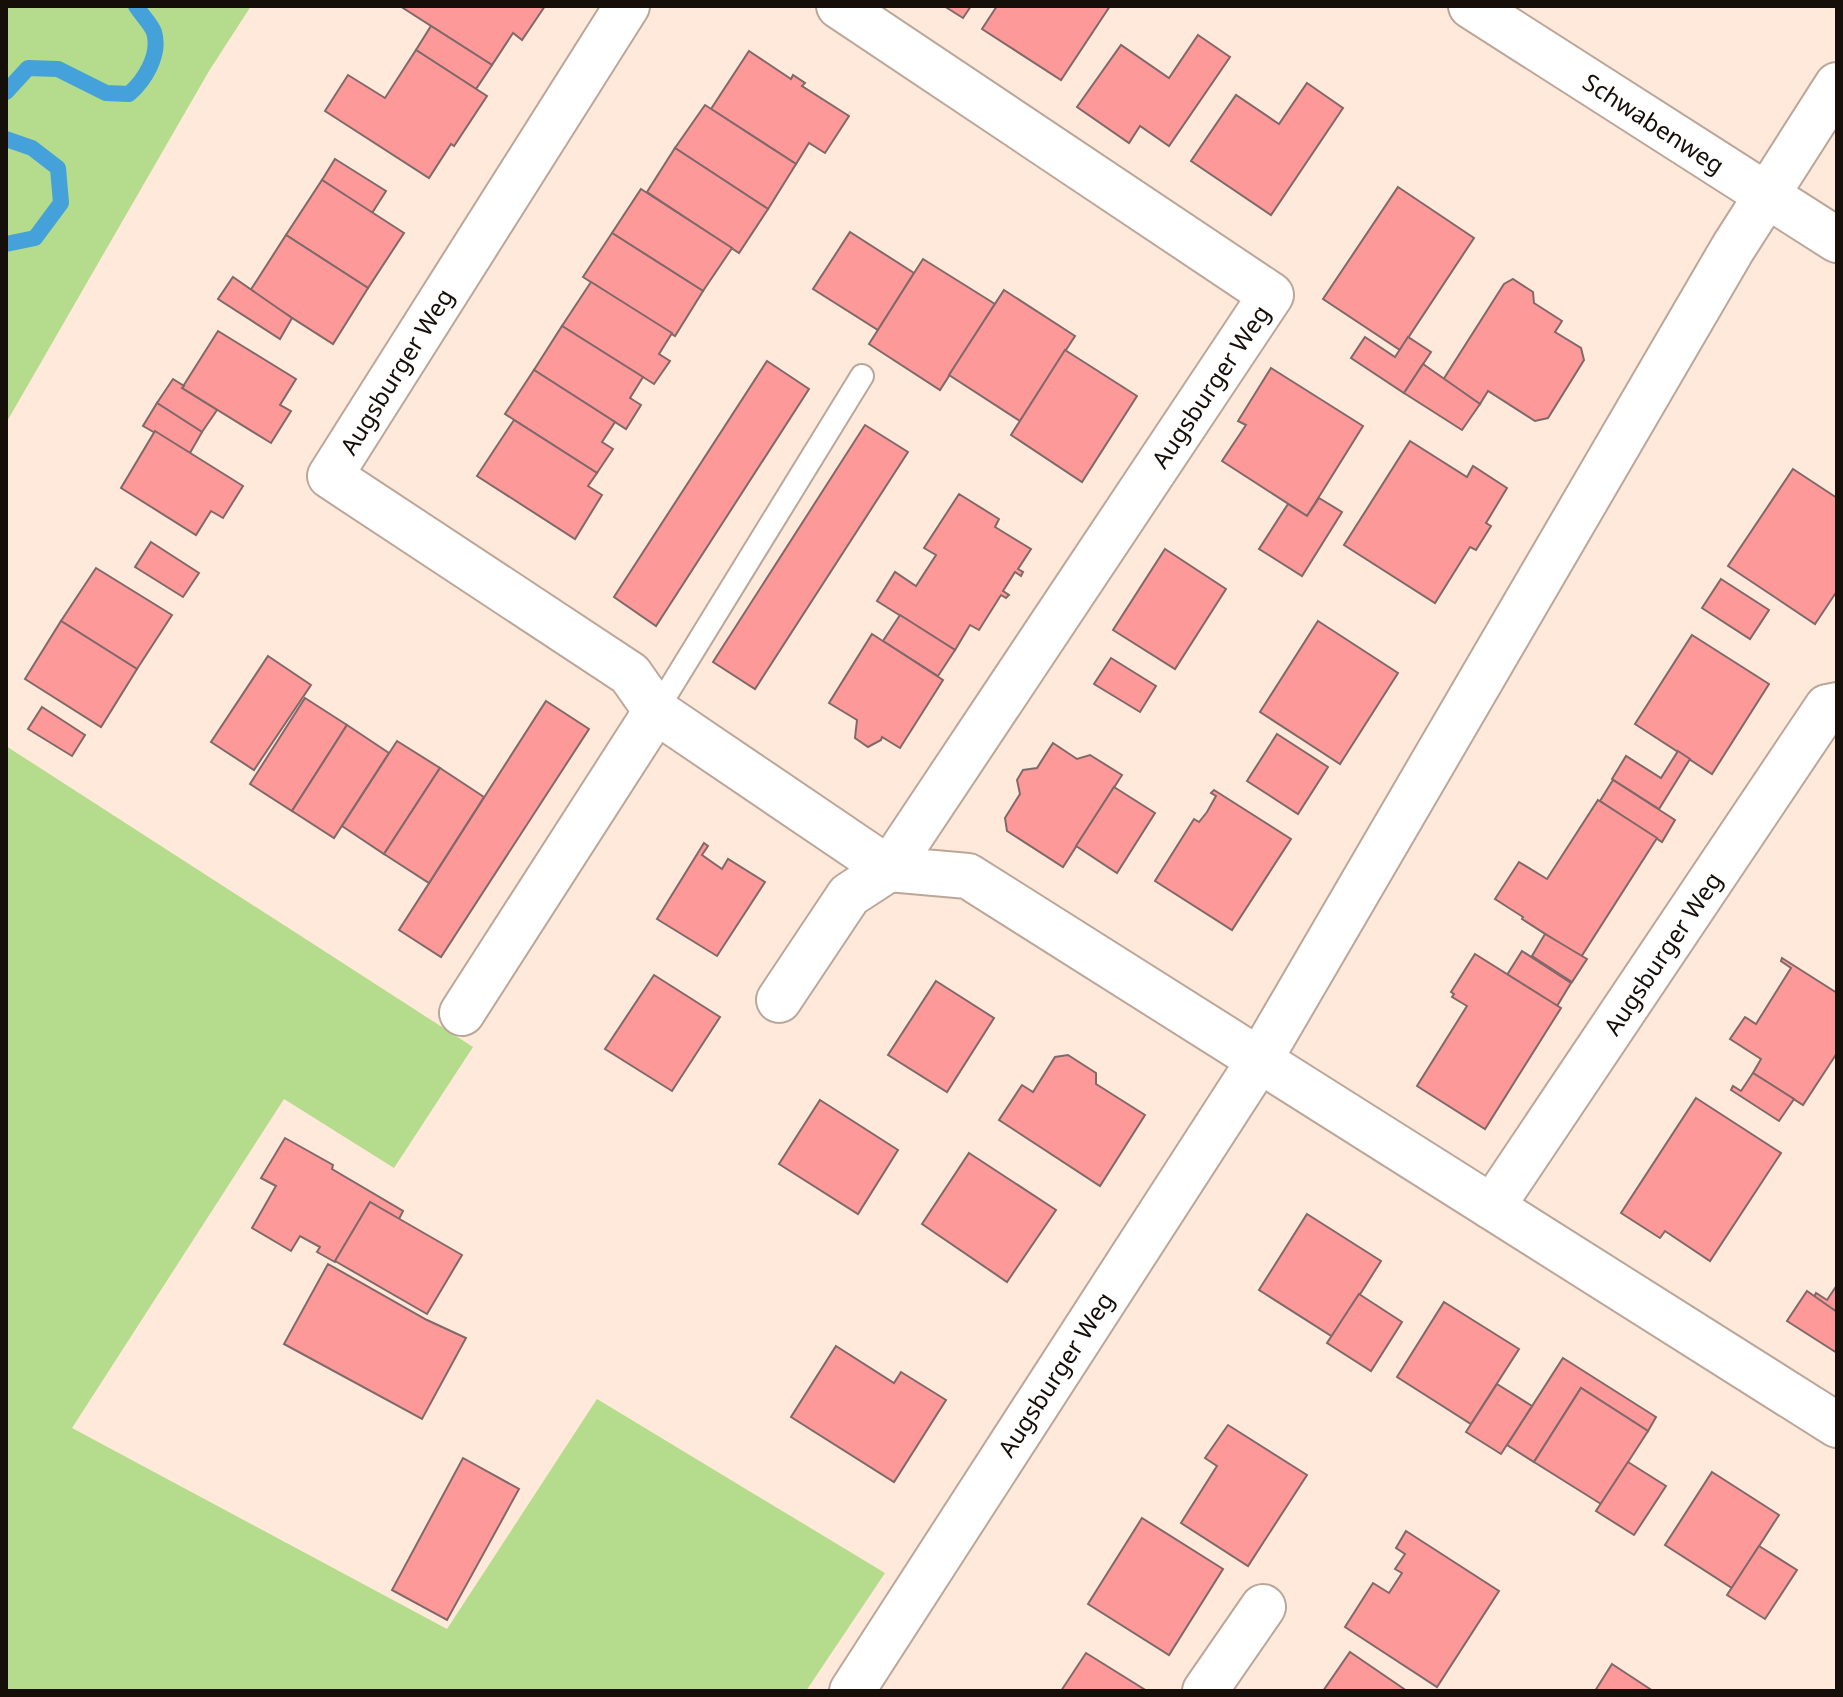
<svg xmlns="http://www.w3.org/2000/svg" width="1843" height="1697" viewBox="0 0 1843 1697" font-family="'Noto Sans',sans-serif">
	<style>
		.green { fill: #b5db8c }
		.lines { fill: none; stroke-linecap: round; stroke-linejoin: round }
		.stream { stroke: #45a1da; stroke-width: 16 }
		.building { fill: #fe9999; stroke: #826969; stroke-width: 2 }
		.lane-casing { stroke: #bba799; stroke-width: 26 }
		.street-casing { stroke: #bba799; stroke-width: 48 }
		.secondary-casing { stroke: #bba799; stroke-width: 48 }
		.lane { stroke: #fff; stroke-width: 22 }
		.street { stroke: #fff; stroke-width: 44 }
		.secondary { stroke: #fff; stroke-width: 44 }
		.labels { text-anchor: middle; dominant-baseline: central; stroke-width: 6; stroke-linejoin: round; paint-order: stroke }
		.street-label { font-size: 24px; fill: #150e09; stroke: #fff }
	</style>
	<rect width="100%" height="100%" fill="#ffe9da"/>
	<g class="green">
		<path d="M6,6h245l-42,65 -203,352z"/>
		<path d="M6,746l467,301 -79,121 -110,-69 -212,329 375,201 150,-230 288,174 -79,118h-800z"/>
	</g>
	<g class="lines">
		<g class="stream">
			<path d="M6,92l22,-24 30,1 48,24 23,1c15,-13 32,-39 25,-62 -3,-8 -13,-18 -18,-26"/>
			<path d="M6,139l26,9 26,20 3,35 -26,35 -29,6"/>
		</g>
	</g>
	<g class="building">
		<path d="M400,6h145l-23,34 -9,-7 -21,32z"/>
		<path d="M944,6h27l-8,12z"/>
		<path d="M997,6h113l-49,74 -79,-51z"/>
		<path d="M431,26l61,39 -16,24 -60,-39z"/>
		<path d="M1198,35l32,22 -61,89 -29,-20 -11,17 -52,-36 44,-62 48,33z"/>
		<path d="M416,50l71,46 -33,50 -3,-2 -22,34 -104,-67 23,-36 37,23z"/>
		<path d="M749,51l42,28 2,-4 12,8 -3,3 47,30 -24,37 -16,-10 -13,21 -85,-55z"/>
		<path d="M1307,83l36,25 -72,107 -80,-54 45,-66 43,29z"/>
		<path d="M705,105l91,59 -28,45 -93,-61z"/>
		<path d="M675,148l93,61 -29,44 -92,-61z"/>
		<path d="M335,159l51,32 -14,22 -50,-33z"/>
		<path d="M322,180l82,53 -36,55 -82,-53z"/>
		<path d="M1398,187l76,51 -74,112 -77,-51z"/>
		<path d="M641,189l91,59 -29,43 -91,-58z"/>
		<path d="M850,232l64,41 -36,57 -65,-41z"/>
		<path d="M612,233l91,58 -28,45 -92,-59z"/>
		<path d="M286,235l82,53 -35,56 -83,-53z"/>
		<path d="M923,259l72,45 -55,86 -71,-46z"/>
		<path d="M233,277l59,41 -12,21 -62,-40z"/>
		<path d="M1513,279l20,13 1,11 28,18 -7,11 26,16 3,12 -36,58 -13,3 -47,-30 -8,13 -37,-24 61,-96z"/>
		<path d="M591,282l81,51 -13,21 11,7 -16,23 -92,-58z"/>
		<path d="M1004,290l71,46 -55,85 -71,-46z"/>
		<path d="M562,326l81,51 -13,21 11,7 -15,24 -92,-59z"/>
		<path d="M218,331l78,48 -16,26 11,6 -20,32 -89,-55z"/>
		<path d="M1365,337l30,20 13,-20 23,15 -27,41 -53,-35z"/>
		<path d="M1065,350l72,46 -55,86 -71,-47z"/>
		<path d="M767,361l42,28 -153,237 -42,-29z"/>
		<path d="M1423,364l57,40 -18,26 -58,-37z"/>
		<path d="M1271,368l92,58 -56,90 -85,-55 24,-36 -8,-4z"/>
		<path d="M534,370l81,52 -13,20 11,7 -16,24 -92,-59z"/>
		<path d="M173,379l11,7 -2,2 35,22 -15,22 -45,-29z"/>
		<path d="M157,403l45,29 -12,21 -47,-27z"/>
		<path d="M514,420l83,53 -9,13 14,9 -27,44 -98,-63z"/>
		<path d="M865,425l43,27 -153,237 -42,-27z"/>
		<path d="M155,431l88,55 -20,32 -12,-7 -15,24 -75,-47z"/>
		<path d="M1410,441l57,36 6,-11 34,22 -21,35 5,3 -15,24 -6,-3 -35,56 -91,-58z"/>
		<path d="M1793,469l44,29v93l-22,33 -87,-58z"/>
		<path d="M959,494l40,25 -4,8 36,22 -13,20 5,3 -2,4 -6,-4 -12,19 6,4 -3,3 -5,-3 -22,35 -9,-5 -15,25 -78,-49 18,-29 21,14 20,-31 -12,-7z"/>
		<path d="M1319,498l23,14 -40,64 -43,-27 29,-45 19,12z"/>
		<path d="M151,542l48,31 -16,24 -48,-30z"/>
		<path d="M1165,549l61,40 -51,80 -62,-39z"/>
		<path d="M96,568l76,47 -35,54 -76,-48z"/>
		<path d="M1721,579l48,31 -19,29 -48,-31z"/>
		<path d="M900,615l55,35 -17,26 -55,-35z"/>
		<path d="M61,621l76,48 -36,58 -76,-48z"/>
		<path d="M1318,621l80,52 -58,91 -80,-52z"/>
		<path d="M872,634l71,46 -43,68 -18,-11 -1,3 -13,7 -13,-9 2,-18 -28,-17z"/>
		<path d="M1692,635l77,49 -57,90 -77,-50z"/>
		<path d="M268,656l43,29 -57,85 -43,-28z"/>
		<path d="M1111,658l45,28 -16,26 -46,-28z"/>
		<path d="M305,698l42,27 -55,86 -42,-27z"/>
		<path d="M546,701l43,28 -148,228 -42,-27z"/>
		<path d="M42,707l43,28 -13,21 -44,-27z"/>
		<path d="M347,725l42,28 -55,85 -42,-27z"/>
		<path d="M1277,734l51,33 -30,47 -51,-33z"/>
		<path d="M397,741l43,27 -56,86 -42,-28z"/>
		<path d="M1053,743l24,16 13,-4 32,20 -59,92 -56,-36 -2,-13 15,-24 -3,-14 6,-10 14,-2z"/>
		<path d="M1678,751l12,8 -31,50 -47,-30 14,-23 35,22z"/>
		<path d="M440,768l44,29 -55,86 -45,-29z"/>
		<path d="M1613,780l62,40 -13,22 -62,-41z"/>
		<path d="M1114,787l41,26 -38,60 -41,-27z"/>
		<path d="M1214,790l77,49 -59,91 -77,-49 39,-62 5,3 8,-10 9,-16 -5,-3z"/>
		<path d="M1598,800l59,38 -76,119 -59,-38 1,-2 -28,-18 24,-37 28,17z"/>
		<path d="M704,843l4,3 -6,9 20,14 6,-10 37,23 -48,74 -60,-37z"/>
		<path d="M1545,934l42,25 -15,23 -40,-26z"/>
		<path d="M1522,951l49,32 -14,23 -50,-31z"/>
		<path d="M1475,954l86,54 -76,121 -68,-43 50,-80 -15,-9 2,-3 -3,-2z"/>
		<path d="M1782,958l55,35v60l-34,52 -50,-32 8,-14 -31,-20 15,-22 11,7 35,-56 -10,-7z"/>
		<path d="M654,975l66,42 -48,74 -67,-42z"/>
		<path d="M936,981l58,37 -47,74 -59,-37z"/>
		<path d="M1068,1055l28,18v11l49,31 -45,71 -101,-66 23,-35 11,7 22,-35z"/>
		<path d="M1753,1073l41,26 -15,22 -48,-31 2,-4 8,5z"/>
		<path d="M1696,1098l85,55 -71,108 -45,-30 -5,7 -39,-25z"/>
		<path d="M820,1100l78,50 -40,64 -79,-50z"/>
		<path d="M285,1138l48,27 -1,4 71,42 -4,8 -29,-17 -35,60 -18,-10 3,-5 -20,-11 -9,15 -39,-23 24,-42 -15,-8z"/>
		<path d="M969,1153l87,57 -49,72 -85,-58z"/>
		<path d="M370,1202l92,53 -35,59 -92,-53z"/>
		<path d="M1307,1214l74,47 -48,76 -74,-47z"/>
		<path d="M328,1264l99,56 39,18 -44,81 -138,-75z"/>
		<path d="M1837,1285v27l-23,-15 2,-4 11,7z"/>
		<path d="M1807,1291l30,21v41l-50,-32z"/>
		<path d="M1359,1294l43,28 -31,49 -44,-28z"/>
		<path d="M1444,1302l75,47 -48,75 -74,-47z"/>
		<path d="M836,1346l58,37 7,-11 45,28 -52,82 -103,-65z"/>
		<path d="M1563,1358l93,59 -8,14 -67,-43 -47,74 -27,-17z"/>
		<path d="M1497,1384l35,22 -31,48 -35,-22z"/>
		<path d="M1581,1388l67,43 -47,73 -67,-42z"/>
		<path d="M1228,1425l79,50 -59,91 -67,-43 36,-57 -12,-8z"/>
		<path d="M463,1458l56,31 -72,131 -55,-30z"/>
		<path d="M1628,1462l38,24 -32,49 -38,-24z"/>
		<path d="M1712,1472l67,43 -47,73 -67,-43z"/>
		<path d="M1142,1518l81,51 -54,86 -81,-51z"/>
		<path d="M1406,1531l93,60 -62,96 -92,-60 28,-44 16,10 13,-20 -7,-4 10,-15 -9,-6z"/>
		<path d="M1759,1546l38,24 -32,49 -38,-24z"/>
		<path d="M1350,1652l57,39h-84z"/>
		<path d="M1086,1653l61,38h-86z"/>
		<path d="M1612,1664l41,27h-58z"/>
	</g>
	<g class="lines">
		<defs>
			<path id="lane" d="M656,711l206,-335"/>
			<g id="street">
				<path d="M627,6l-297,470 300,198 26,37 233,158 -40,26 -70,105"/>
				<path d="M839,6l432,289 -382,574 79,7 869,549"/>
				<path d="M462,1013l194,-302"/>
				<path d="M1492,1207l335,-500 10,-2"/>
				<path d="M852,1691l408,-632 473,-811 104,-163"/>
				<path d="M1205,1691l58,-84"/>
			</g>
			<path id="secondary" d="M1471,6l366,234"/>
		</defs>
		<use href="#lane" class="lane-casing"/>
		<use href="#street" class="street-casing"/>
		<use href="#secondary" class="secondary-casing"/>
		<use href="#lane" class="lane"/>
		<use href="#street" class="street"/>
		<use href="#secondary" class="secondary"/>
	</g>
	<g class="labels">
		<g class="street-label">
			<text transform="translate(1654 123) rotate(33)">Schwabenweg</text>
			<text transform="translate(396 371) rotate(-58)">Augsburger Weg</text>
			<text transform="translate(1210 386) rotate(-56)">Augsburger Weg</text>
			<text transform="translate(1662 953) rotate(-56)">Augsburger Weg</text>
			<text transform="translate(1055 1374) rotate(-57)">Augsburger Weg</text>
		</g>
	</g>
	<rect width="1843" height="1697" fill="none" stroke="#150e09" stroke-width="16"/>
</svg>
